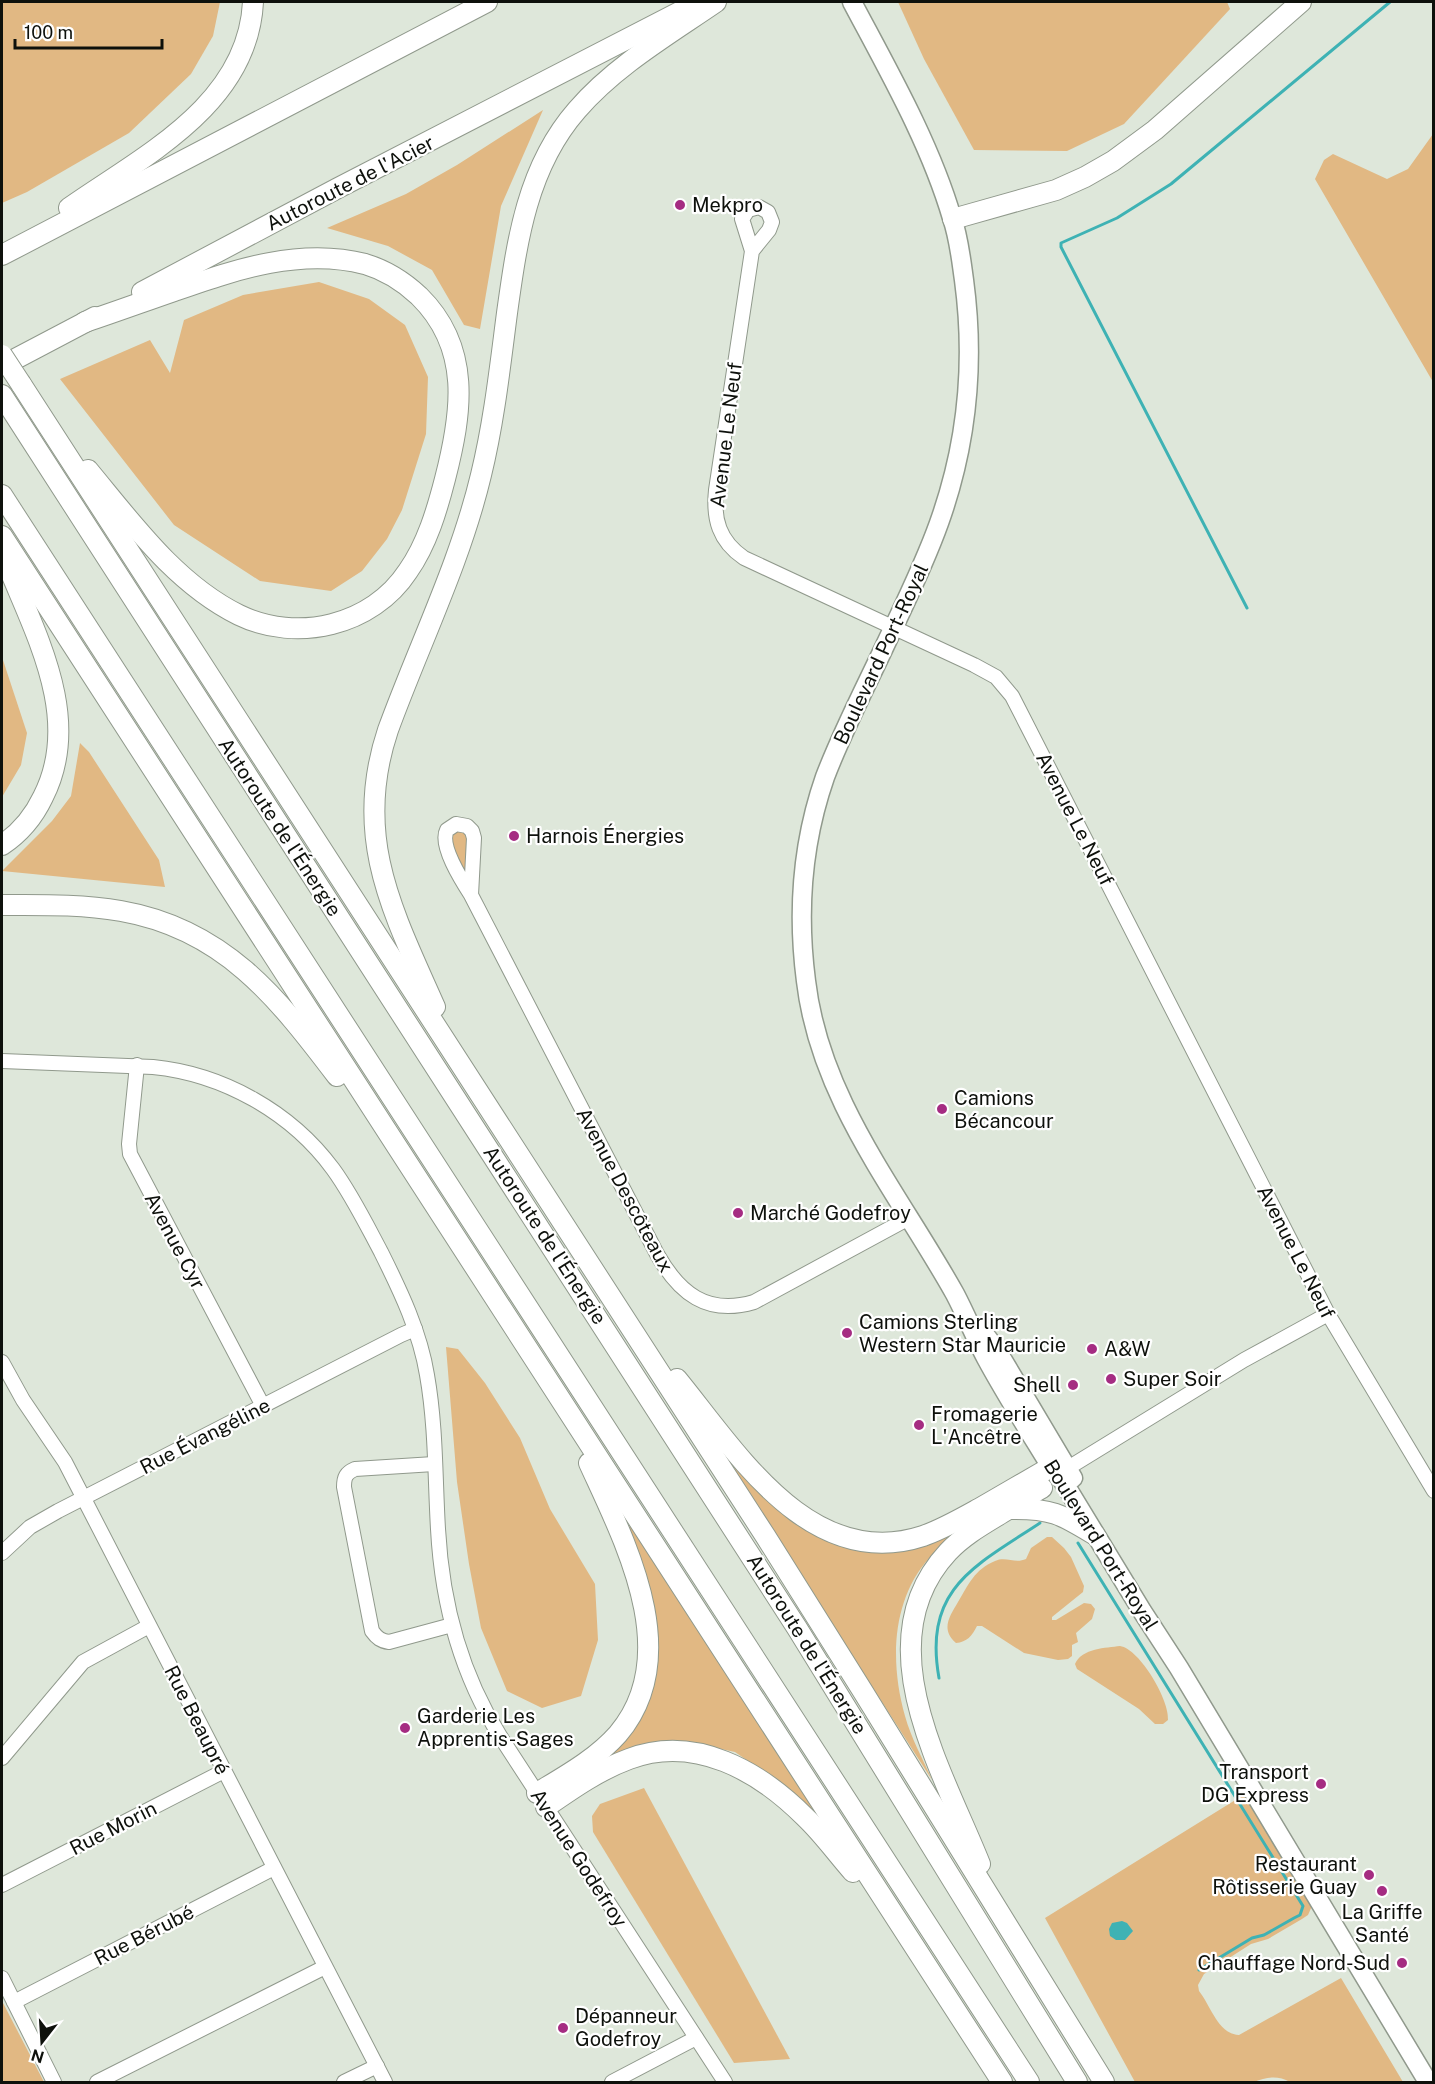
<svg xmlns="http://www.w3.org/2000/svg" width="1435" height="2084" viewBox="0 0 1435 2084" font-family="'Public Sans',sans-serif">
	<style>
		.green { fill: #e1b883 }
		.water { fill: #3eb2b4 }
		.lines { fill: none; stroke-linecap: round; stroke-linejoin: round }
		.stream { stroke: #3eb2b4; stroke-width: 3 }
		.minor-casing { stroke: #90998c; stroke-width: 16 }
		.major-casing { stroke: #90998c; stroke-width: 21 }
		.highway-casing { stroke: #90998c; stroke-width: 22 }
		.minor { stroke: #fff; stroke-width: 14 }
		.major { stroke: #fff; stroke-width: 18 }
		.highway { stroke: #fff; stroke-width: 20 }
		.highway-bridge-casing { stroke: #90998c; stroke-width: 22; stroke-linecap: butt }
		.highway-bridge { stroke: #fff; stroke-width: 20 }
		.poi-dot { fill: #a52c82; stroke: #fff; stroke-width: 2 }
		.labels { text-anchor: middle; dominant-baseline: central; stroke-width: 4.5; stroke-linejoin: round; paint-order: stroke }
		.street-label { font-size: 20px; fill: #0e110c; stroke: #fff }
		.poi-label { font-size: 20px; fill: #0e110c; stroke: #fff; text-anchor: start }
	</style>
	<rect width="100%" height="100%" fill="#dee7da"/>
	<g class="green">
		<path d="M2,2h218l-7,34 -22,38 -62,59 -102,59 -25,11z"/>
		<path d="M898,2h329l3,7 -106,115 -57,27 -93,-1 -50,-91z"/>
		<path d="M543,110l-42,96 -21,123 -16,-4 -32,-55 -44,-24 -61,-18 79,-34 51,-29z"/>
		<path d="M1433,134v248l-118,-203 9,-19 9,-6 54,25 21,-10z"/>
		<path d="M319,282l50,17 36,26 23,52 -2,57 -24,76 -15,29 -25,32 -31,20 -71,-10 -86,-56 -114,-146 90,-39 20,33 14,-53 59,-25z"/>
		<path d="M2,657l25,76 -6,32 -19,32z"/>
		<path d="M80,743l9,9 70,108 6,27 -163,-16 50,-50 19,-25z"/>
		<path d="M458,831h4l6,4v43l-14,-28 -2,-14z"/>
		<path d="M446,1347l12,2 27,34 35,55 30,71 45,75 3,56 -17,56 -39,12 -35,-17 -26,-63 -12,-64 -12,-82z"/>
		<path d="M737,1466l108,75 106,-7v5c-7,6 -15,12 -21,18 -39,43 -40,106 -25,159 6,22 18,43 27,64l-199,-310z"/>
		<path d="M630,1526l3,1 186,287 -1,2 -31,-28 -52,-36 -37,-8 -84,12 -2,-2v-4l26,-29 12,-33 -23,-157z"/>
		<path d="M1047,1537h5l12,11 7,9 13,29 -1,6 -31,25v3h4l28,-17 7,1 4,5 -3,10 -16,14 2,9 -6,3v11l-4,3 -10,1 -34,-7 -42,-27h-5c-5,10 -10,16 -21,17 -16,-14 -6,-27 2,-41 11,-18 16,-32 37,-41 11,-5 20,3 31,-2l5,-11z"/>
		<path d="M1120,1646c20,3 50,55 48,74l-5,4h-8l-16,-15 -62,-40 -2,-5c7,-16 31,-16 45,-18z"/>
		<path d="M644,1788l146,271 -56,4 -141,-231 -1,-16 8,-12z"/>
		<path d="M1245,1794l67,112 -4,9 -6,4 -34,20 -17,5 -47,30 -6,11 1,6c12,15 19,43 40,44l102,-57 62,104h-113c-12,-7 -24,-5 -36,0h-119l-90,-164z"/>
		<path d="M2,2001l42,81h-42z"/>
	</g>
	<path class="water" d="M1122,1921l5,2 6,8 -8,9h-9l-6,-4 -1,-7 3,-6z"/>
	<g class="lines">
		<g class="stream">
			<path d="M1247,608l-186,-361v-4l56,-25 54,-34 219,-182"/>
			<path d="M1078,1543l225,363 -3,9 -6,3 -30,17 -12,3 -53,32"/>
			<path d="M939,1678c-16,-90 36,-112 101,-155"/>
		</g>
		<defs>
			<g id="minor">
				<path d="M752,251l-10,-32 6,-9 11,-3 9,5 4,10 -3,8 -17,21 -36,239c-3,29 3,51 28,68l230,107 22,12 16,19 316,618 106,177"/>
				<path d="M471,895l3,-57 -2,-7 -5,-5 -11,-2 -9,6c-8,15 15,51 24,65l186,359c22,39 50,62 97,48l155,-84"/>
				<path d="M2,1061l151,6c70,7 138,45 180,102 19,26 33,55 48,83 20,40 39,80 46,123 9,51 8,103 11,154 4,74 23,145 62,207l225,346"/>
				<path d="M137,1065l-8,79 1,10 133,252"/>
				<path d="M2,1362l21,38 42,62 320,620"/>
				<path d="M434,1464l-79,5c-9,4 -11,8 -11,18l28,144c5,7 9,10 17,11l63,-17"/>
				<path d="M1068,1468l176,-108 84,-46"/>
				<path d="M2,1553l28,-26 28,-16 343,-176 14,-6"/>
				<path d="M2,1758l81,-96 66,-36"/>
				<path d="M2,1885l222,-114"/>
				<path d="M2,1978l52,104"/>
				<path d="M14,2002l260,-134"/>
				<path d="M97,2082l228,-115"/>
				<path d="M344,2082l33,-16"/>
				<path d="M612,2082l84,-44"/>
			</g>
			<g id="major">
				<path d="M852,2c36,68 78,141 100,216 7,20 9,41 12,62 11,82 3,165 -25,243 -16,45 -38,88 -58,131 -19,40 -40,81 -56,123 -23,66 -28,135 -19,204 14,119 92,211 149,313 11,21 20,43 31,64 20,37 43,73 65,109l10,11 81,133 37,57 249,414"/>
				<path d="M980,1328l18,24 75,126"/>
			</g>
			<g id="highway">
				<path d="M69,208c74,-52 179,-103 184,-206"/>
				<path d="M953,219l103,-29 29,-13 28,-16 42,-31 146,-128"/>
				<path d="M2,255l485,-253"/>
				<path d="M142,292l196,-104 355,-183"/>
				<path d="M85,322c30,-10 60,-21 89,-31 61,-21 126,-44 191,-27 20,6 38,17 54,32 53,52 43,117 26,183 -8,31 -18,65 -37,92 -36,55 -111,72 -169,44 -63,-31 -107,-92 -151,-145"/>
				<path d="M2,366l93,-49"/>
				<path d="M21,384l745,1153 96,153 242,392"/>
				<path d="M2,395l795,1233 280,454"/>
				<path d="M2,495l1027,1587"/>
				<path d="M2,536l1000,1546"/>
				<path d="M2,551c29,76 83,164 41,246 -9,19 -23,36 -41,48"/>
				<path d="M2,905c39,0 79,-1 119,6 103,18 156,86 216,165"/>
				<path d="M435,1007c-42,-95 -83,-170 -47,-277 31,-85 72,-167 93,-255 13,-53 19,-108 26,-162 10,-72 20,-146 70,-203 38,-44 91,-75 139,-108"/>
				<path d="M677,1379c59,72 133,194 246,157 20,-7 39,-18 57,-28 24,-14 47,-27 71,-41l17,1"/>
				<path d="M1009,1509c42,-1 52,5 86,26"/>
				<path d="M537,1793c28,-17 59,-34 81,-59 67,-79 7,-192 -29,-271"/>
				<path d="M546,1807c26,-18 53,-37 83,-48 66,-25 130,12 176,58 18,17 32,37 48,55"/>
				<path d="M980,1864c-37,-93 -116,-222 -32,-312 17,-18 38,-29 59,-42 12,-7 22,-15 35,-22"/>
			</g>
		</defs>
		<use href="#minor" class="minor-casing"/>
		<use href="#major" class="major-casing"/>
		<use href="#highway" class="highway-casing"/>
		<use href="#minor" class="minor"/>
		<use href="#major" class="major"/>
		<use href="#highway" class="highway"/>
		<defs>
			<path id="highway-bridge" d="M2,355l19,29"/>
		</defs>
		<use href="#highway-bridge" class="highway-bridge-casing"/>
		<use href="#highway-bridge" class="highway-bridge"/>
	</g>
	<g class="poi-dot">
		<circle cx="680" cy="205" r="6"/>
		<circle cx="514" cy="836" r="6"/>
		<circle cx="942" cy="1109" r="6"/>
		<circle cx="738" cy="1213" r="6"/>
		<circle cx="847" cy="1333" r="6"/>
		<circle cx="1092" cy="1349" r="6"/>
		<circle cx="1111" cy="1379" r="6"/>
		<circle cx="1073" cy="1385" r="6"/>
		<circle cx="919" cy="1425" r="6"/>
		<circle cx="405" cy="1728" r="6"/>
		<circle cx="1321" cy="1784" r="6"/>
		<circle cx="1369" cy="1875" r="6"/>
		<circle cx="1382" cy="1891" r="6"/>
		<circle cx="1402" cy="1963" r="6"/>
		<circle cx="563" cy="2028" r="6"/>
	</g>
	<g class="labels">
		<g class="street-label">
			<text transform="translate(350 183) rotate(-27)">Autoroute de l'Acier</text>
			<text transform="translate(726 435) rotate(-83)">Avenue Le Neuf</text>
			<text transform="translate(881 654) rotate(-65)">Boulevard Port-Royal</text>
			<text transform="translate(1075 819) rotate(63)">Avenue Le Neuf</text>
			<text transform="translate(280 827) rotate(57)">Autoroute de l'Énergie</text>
			<text transform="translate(625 1190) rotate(62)">Avenue Descôteaux</text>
			<text transform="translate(545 1235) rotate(57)">Autoroute de l'Énergie</text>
			<text transform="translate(175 1241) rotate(62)">Avenue Cyr</text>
			<text transform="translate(1296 1252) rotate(63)">Avenue Le Neuf</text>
			<text transform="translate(205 1436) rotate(-27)">Rue Évangéline</text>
			<text transform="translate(1101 1545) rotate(58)">Boulevard Port-Royal</text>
			<text transform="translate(807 1644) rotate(58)">Autoroute de l'Énergie</text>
			<text transform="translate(197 1720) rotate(63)">Rue Beaupré</text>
			<text transform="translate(113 1828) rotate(-27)">Rue Morin</text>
			<text transform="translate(579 1858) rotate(57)">Avenue Godefroy</text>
			<text transform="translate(144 1935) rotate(-27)">Rue Bérubé</text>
		</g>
		<g class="poi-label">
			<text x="692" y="205">Mekpro</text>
			<text x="526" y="836">Harnois Énergies</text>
			<text x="954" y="1098">Camions<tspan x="954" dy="23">Bécancour</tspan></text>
			<text x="750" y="1213">Marché Godefroy</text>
			<text x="859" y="1322">Camions Sterling<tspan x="859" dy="23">Western Star Mauricie</tspan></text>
			<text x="1104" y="1349">A&amp;W</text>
			<text x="1123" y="1379">Super Soir</text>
			<text x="1061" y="1385" text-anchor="end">Shell</text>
			<text x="931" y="1414">Fromagerie<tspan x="931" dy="23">L'Ancêtre</tspan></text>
			<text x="417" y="1716">Garderie Les<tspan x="417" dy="23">Apprentis-Sages</tspan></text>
			<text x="1309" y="1772" text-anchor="end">Transport<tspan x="1309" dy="23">DG Express</tspan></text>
			<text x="1357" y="1864" text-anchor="end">Restaurant<tspan x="1357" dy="23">Rôtisserie Guay</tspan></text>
			<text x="1382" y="1912" text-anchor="middle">La Griffe<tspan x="1382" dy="23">Santé</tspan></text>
			<text x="1390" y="1963" text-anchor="end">Chauffage Nord-Sud</text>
			<text x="575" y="2016">Dépanneur<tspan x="575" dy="23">Godefroy</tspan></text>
		</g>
	</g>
	<rect width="1435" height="2084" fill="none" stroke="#0e110c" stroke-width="6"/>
	<g transform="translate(42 2042) rotate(197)" stroke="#ffffff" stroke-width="4.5" paint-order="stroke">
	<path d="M0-4.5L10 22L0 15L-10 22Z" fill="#0e110c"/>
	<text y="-9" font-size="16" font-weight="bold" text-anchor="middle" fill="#0e110c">N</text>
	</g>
	<path d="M15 39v9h147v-9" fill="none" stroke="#0e110c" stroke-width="3"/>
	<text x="24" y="39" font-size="18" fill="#0e110c" stroke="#ffffff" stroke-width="4.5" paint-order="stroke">100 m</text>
</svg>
